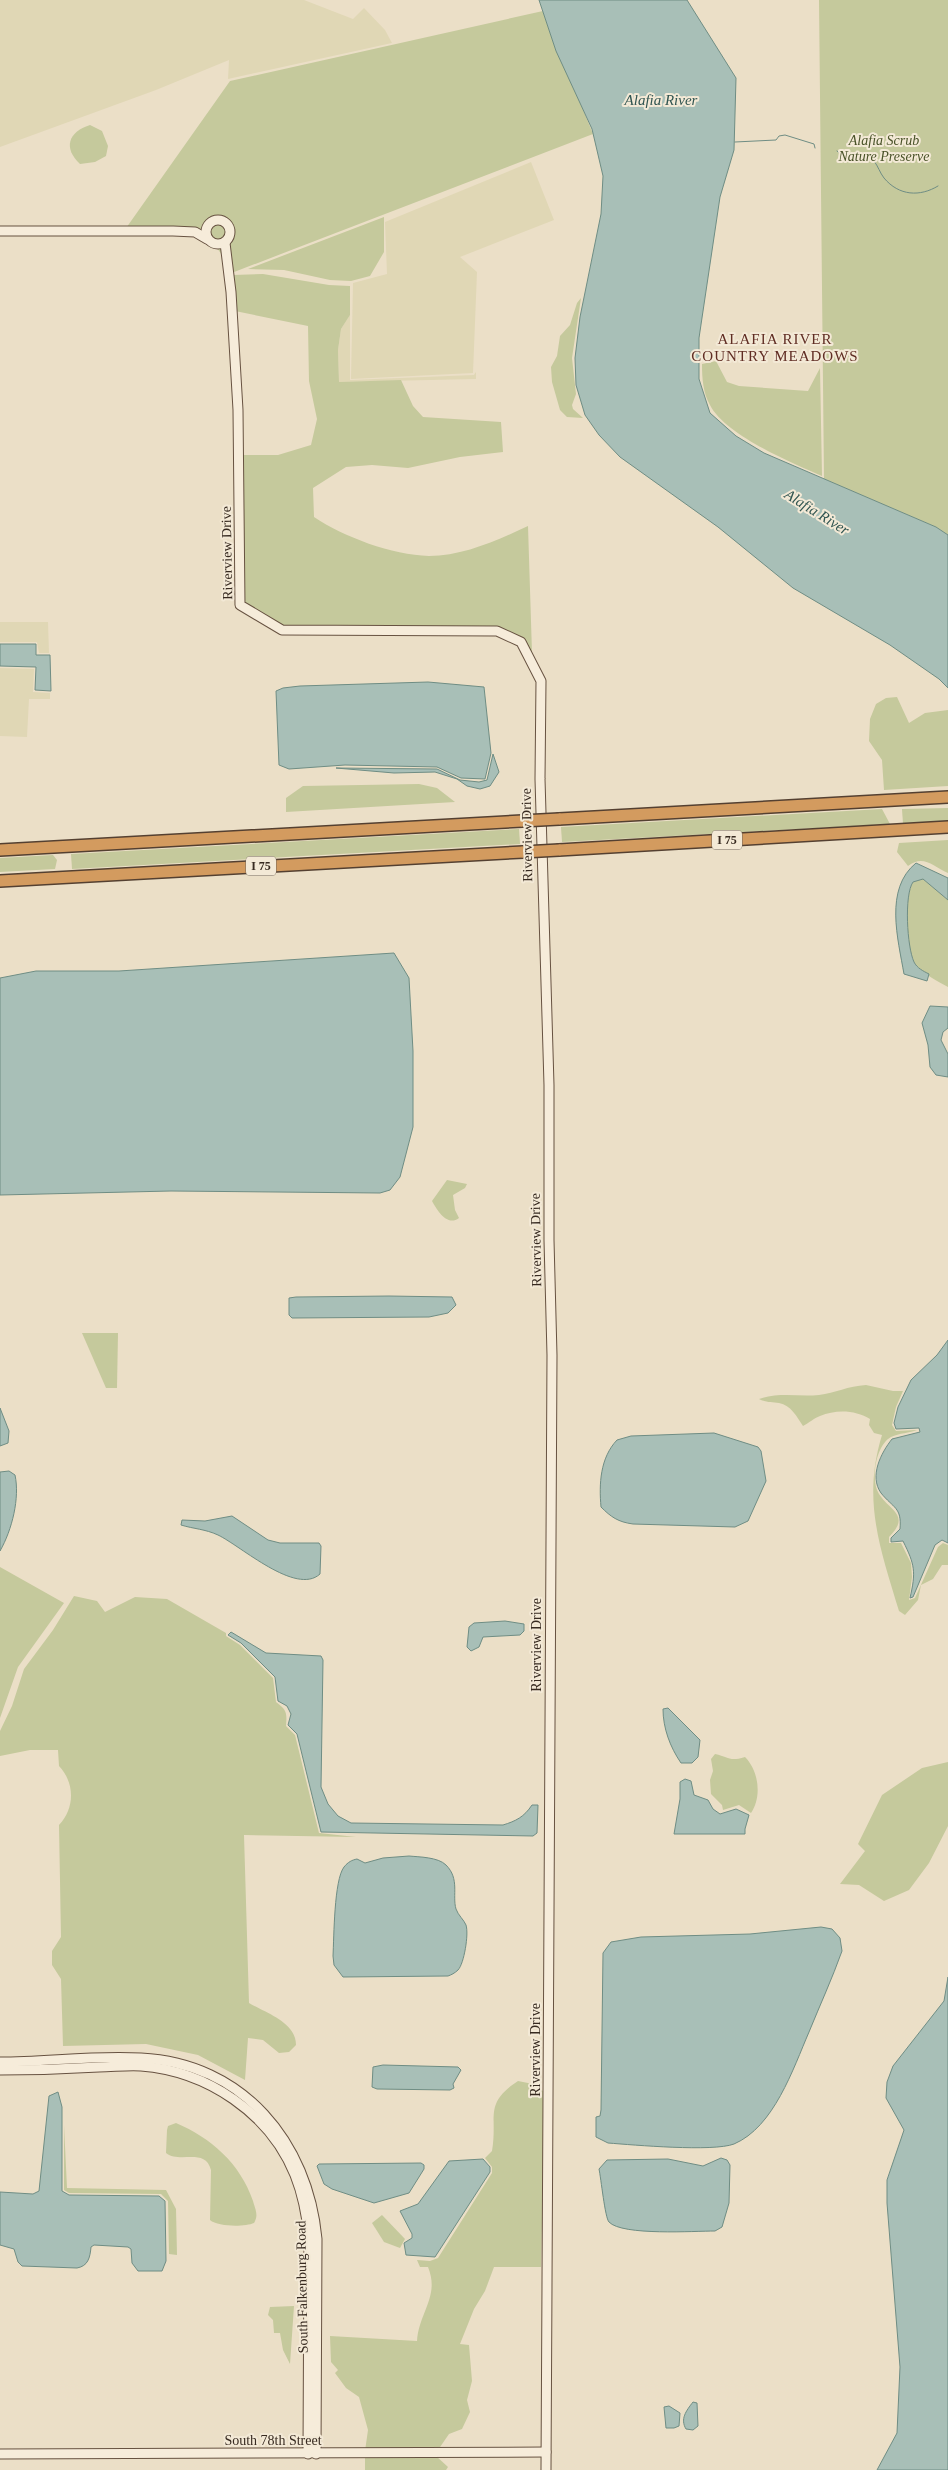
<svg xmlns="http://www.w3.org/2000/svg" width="948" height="2470" viewBox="0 0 948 2470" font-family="Georgia,serif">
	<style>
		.farmland { fill: #e0d7b5 }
		.green { fill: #c5c99c }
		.water { fill: #a8bfb7; stroke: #6f8d84 }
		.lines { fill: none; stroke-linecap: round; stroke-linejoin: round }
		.stream { stroke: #6f8d84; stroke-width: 1 }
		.secondary-casing { stroke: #675241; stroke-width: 11 }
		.highway-casing { stroke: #544031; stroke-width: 14 }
		.secondary { stroke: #f6ecda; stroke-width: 9 }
		.highway { stroke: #d39b5f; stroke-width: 11 }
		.highway-bridge-casing { stroke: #544031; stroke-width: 14; stroke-linecap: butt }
		.highway-bridge { stroke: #d39b5f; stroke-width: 11 }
		.labels { text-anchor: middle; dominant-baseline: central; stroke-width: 4; stroke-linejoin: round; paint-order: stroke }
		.shield { fill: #f3e9d6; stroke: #6f6357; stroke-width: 1 }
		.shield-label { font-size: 12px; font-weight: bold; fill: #372a20 }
		.park-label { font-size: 14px; font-style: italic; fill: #495228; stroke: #f3e9d6 }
		.street-label { font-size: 14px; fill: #372a20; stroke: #f3e9d6 }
		.water-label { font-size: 15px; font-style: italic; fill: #315551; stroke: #f3e9d6 }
		.neighbourhood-label { font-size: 15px; letter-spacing: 1px; fill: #602d23; stroke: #f3e9d6 }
	</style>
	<rect width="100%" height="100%" fill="#ebdfc7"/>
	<g class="farmland">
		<path d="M0,0h304l49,19 11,-11 21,22 7,13 -164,36 1,-19 -73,30 -156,57z"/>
		<path d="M531,162l23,58 -94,37 17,15 -4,101 -122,6 2,-96 34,-9 -2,-52z"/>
		<path d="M350,315v65l124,-5 2,-3v7l-137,3 -1,-32 3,-21z"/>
		<path d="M0,622h48l1,31h-10l-2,-11h-37z"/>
		<path d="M0,668l34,1 -1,23 17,1v6h-21l-2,38 -27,-1z"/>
	</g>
	<g class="green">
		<path d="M819,0h129v535l-12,-8 -112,-48z"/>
		<path d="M543,11l50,123 -364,140c-1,-12 -15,-34 -26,-39 -7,-4 -67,-4 -79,-4l106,-150z"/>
		<path d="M90,125l12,6 6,15 -2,10 -11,6 -15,2c-17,-16 -12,-32 10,-39z"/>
		<path d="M384,217v35l-14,24 -19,5 -21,-1 -46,-10 -36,-1z"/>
		<path d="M263,274l66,11 21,1v29l-9,14 -3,21 1,32 62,-2 12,26 10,11 78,5 2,30 -43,5 -52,11 -36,-3 -26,2 -33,21 1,29c30,20 78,38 115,39 34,0 69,-16 99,-30l4,127 -45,-26 -204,1 -40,-24 -1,-149h36l33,-10 6,-26 -8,-38 -1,-55 -73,-15 -2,-36z"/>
		<path d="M581,298l-9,60 4,36 -4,11 1,4 10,9 -16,-1 -7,-7 -8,-28 -1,-15 6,-11 3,-20 10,-11 7,-22z"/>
		<path d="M716,361l11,21 12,4 69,5 12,-23 2,108c-30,-13 -97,-41 -112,-71 -7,-12 -8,-27 -8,-41z"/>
		<path d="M897,697l12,26 16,-10 23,-3v76l-64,4 -2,-30 -13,-19 1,-22 6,-15 10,-6z"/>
		<path d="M419,784l18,4 18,14 -169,10v-14l17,-12z"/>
		<path d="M948,808v13l-45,3 -1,-15z"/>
		<path d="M882,809l8,15 -328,18 -1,-15z"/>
		<path d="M519,829l1,15 -448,25 -1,-15z"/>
		<path d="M948,840v33c-15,-7 -25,-19 -40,-7l-11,-14 2,-9z"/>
		<path d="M53,855l4,5 -2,9 -55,3v-14z"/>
		<path d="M923,879l25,21v87c-9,-5 -25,-13 -32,-22 -10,-13 -12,-70 -3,-83z"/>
		<path d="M447,1180l20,4 -2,4 -12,7 2,15 4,8c-12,9 -22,-8 -27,-17z"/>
		<path d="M118,1333l-1,55h-11l-24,-55z"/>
		<path d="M866,1385l27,6h10l-7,16 -4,18 4,6 21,-1c-7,3 -18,3 -26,7 -15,8 -21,43 -12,57 11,17 32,21 10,43v6h12l10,20 1,14 -3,23 6,-2 23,-51 5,-4 5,2v20h-6l-9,14 -12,6 -3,15 -13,15 -6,-4c-19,-63 -37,-111 -17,-176l-8,-2 -5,-8 1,-6c-14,-9 -34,-10 -50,-3 -6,2 -11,7 -17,10 -6,-9 -12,-21 -24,-23 -7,-1 -12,0 -20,-4 21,-7 39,-2 60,-4 16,-2 29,-9 47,-10z"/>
		<path d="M0,1567l64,36 -46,64 -18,51z"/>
		<path d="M74,1596l23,5 8,11 30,-15 32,2 59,34v3l14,9 33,33 3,24c11,8 11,11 10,24l9,9 24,98 37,4 -112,-2 5,168c17,10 47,19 47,42l-7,7 -10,1 -16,-13 -15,-2 -3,42 -47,-25 -52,-11 -83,2 -2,-67 -9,-14v-14l9,-14 -2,-112c16,-17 16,-42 0,-59l-1,-16h-28l-30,6v-25l12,-25 12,-37 29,-39z"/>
		<path d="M715,1754c14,3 14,8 30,3 14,14 17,40 6,56l-12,-8 -16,5 -1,-5 -11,-11 -1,-14 3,-9 -2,-12z"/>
		<path d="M948,1762v64l-19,37 -20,27 -25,11 -25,-16 -19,-1 25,-33 -7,-7 24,-49 40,-27z"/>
		<path d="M518,2081l10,2 17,9 -4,175h-47l-9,24 -11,18 -14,35 9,1 3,36 -5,19 3,12 -8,17 -13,5 -11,16 -73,1 3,-21 -9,-33 -13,-9 -11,-15 3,-3 -7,-8 -1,-26 87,5c2,-29 23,-45 11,-74h-8l-3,-7 13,1 8,-3 54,-85v-6l-7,-9 7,-7c6,-35 -9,-47 26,-70z"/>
		<path d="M176,2123c35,15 64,40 77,78 2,8 6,14 1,22 -9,4 -36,4 -44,-3l1,-50c-6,-23 -31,-6 -45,-17l1,-23 1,-4z"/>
		<path d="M64,2125l3,63 99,2 10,19 1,46 -8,-1 -1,-53 -7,-7 -92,-1 -5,-3z"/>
		<path d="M382,2215l23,24 -5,9 -16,-6 -12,-19z"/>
		<path d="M294,2306l-4,58 -7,-14 -3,-17h-6l-1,-13 -5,-5 2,-8z"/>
		<path d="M365,2456h71l12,11 -2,3h-81z"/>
	</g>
	<g class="water">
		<path d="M539,0h148l49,78 -2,72 -14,47 -21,141v41l11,34 26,23 28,17 172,74 12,8v153l-9,-9 -49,-34 -97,-57 -75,-61 -98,-70 -21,-22 -14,-20 -9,-30 -1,-27 5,-41 21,-103 2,-38 -11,-47 -36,-78z"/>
		<path d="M0,644h36v11h14l1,36 -16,-1 1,-23 -36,-1z"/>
		<path d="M428,682l56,5 7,66 -6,26 -24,-1 -24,-11 -92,-2 -56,4 -10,-4 -3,-74 7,-3 17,-2z"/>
		<path d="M493,754l6,18 -9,14 -10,3 -13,-3 -10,-7 -22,-7 -41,1 -58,-5 101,1 23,11 19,2 8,-2z"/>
		<path d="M916,863l32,15v22l-25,-21 -10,3c-9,13 -6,65 1,80 3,6 9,9 15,12l-2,7 -23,-7c-6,-35 -20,-85 12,-111z"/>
		<path d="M394,953l15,25 4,73v76l-13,50 -10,13 -10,3 -209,-2 -171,4v-217l36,-7h83z"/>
		<path d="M930,1006l18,1v21l-5,4 -2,8 7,14v23l-12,-2 -6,-8 -2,-22 -6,-22z"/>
		<path d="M389,1296l63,1 4,8 -8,8 -19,4 -137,1 -3,-3v-17l7,-1z"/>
		<path d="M948,1340v203l-6,-3 -7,5 -22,52 -3,1c6,-26 5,-33 -7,-57l-12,1v-4l9,-9c2,-22 -7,-21 -19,-36 -12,-17 0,-40 11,-54l28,-7 -1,-4 -23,1 -2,-6 4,-16 13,-27 26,-25z"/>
		<path d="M0,1408l9,23 -1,12 -8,3z"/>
		<path d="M714,1433l44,14 3,4 5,30 -18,40 -13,6 -102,-3c-15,-2 -22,-7 -32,-17 -2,-23 -1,-49 16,-67l14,-4z"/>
		<path d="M9,1471l6,4c5,23 -3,55 -15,76v-79z"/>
		<path d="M232,1516l36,24 12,3h39l2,3 -1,28c-24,22 -79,-28 -102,-39 -13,-6 -24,-6 -37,-10l1,-5 23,1z"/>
		<path d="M505,1621l19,3v7l-4,4 -37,2 -4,10 -8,4 -4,-4 2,-20 5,-4z"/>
		<path d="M231,1632l35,21 55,3 2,4 -2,127 7,17 10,12 13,7 152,2c13,-4 21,-8 29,-20h6l-1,28 -4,3 -212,-4 -24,-98 -9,-9 3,-11 -4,-8 -9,-5 -3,-24 -34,-34 -13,-8z"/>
		<path d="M668,1708l32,32 -2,17 -6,6h-11c-11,-16 -18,-35 -18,-54z"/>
		<path d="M685,1779l6,2 3,14 14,5 5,9 7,5 16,-5 13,6 -4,14v5h-71l6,-35v-17z"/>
		<path d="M409,1856c10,1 29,1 37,9 14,14 6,30 10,44 2,6 8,11 10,16 3,9 -2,39 -8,45 -3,3 -7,5 -10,6l-105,1 -9,-12 -1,-9c1,-19 1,-76 11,-89 4,-5 8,-7 13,-8l8,4 18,-5z"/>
		<path d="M821,1927l11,2 8,9 2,13c-10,28 -22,54 -33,81 -16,37 -35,95 -75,112 -21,8 -100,1 -126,-1l-12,-6v-20l4,-1 1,-6 2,-157 8,-11 30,-5 109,-3z"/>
		<path d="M948,1977v493h-71l20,-37 3,-66 -13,-164v-23l17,-50 -18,-32 1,-16 6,-16 51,-65z"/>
		<path d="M383,2065l75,2 3,3 -8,14 1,4 -4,2 -73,-1 -5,-2 1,-20z"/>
		<path d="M58,2092l4,15v84l7,4 90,1 6,5 1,60 -4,10h-24l-6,-8 -1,-14 -3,-2 -34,-2 -3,2c-1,11 -3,19 -14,21l-55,-2 -4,-4 -4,-13 -14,-4v-53l33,2 6,-3 10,-95z"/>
		<path d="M721,2158l6,2 3,5 -1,38 -7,24 -7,4c-20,0 -93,5 -106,-9 -4,-4 -8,-44 -10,-53l8,-9 61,-1 35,7z"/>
		<path d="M483,2159l7,8v5l-55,85 -29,-2 -2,-12 8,-5v-4l-12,-23 18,-7 31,-43z"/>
		<path d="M421,2163l3,2v4l-15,24 -35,10 -42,-14 -8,-5 -7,-18 2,-2z"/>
		<path d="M693,2402l4,1 1,23 -5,4 -7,-1c-6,-10 0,-18 7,-27z"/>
		<path d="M669,2406l11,7 -1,13 -5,2h-8l-2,-21z"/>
	</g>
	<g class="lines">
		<g class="stream">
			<path d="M735,142l41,-2 3,-4 6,-1 29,9 1,4"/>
			<path d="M837,151l4,3 33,7c4,5 6,12 10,17 15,18 36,19 54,8"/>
		</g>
		<defs>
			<g id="secondary">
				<circle cx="218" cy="232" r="12"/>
				<path d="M0,231h173l22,1 12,7"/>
				<path d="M225,243l6,49 7,118 2,195 42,25 215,1 24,11 20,39 -1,98 9,306v155l3,115 -6,1115"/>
				<path d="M0,2062c47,0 94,-7 141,-4 102,5 167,84 176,181l-1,215"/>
				<path d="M0,2070c33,0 66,-1 99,-3 14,0 28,-2 42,-1 66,5 129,47 154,109 8,20 12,41 14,63l-1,216"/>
				<path d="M0,2454l546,-2"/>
			</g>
			<g id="highway">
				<path d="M559,819l389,-22"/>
				<path d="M0,850l522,-29"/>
				<path d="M559,850l389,-23"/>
				<path d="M0,881l523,-29"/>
			</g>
		</defs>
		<use href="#secondary" class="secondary-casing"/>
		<use href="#highway" class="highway-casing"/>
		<use href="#secondary" class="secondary"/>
		<use href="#highway" class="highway"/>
		<defs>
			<g id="highway-bridge">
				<path d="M522,821l37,-2"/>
				<path d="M523,852l36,-2"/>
			</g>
		</defs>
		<use href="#highway-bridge" class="highway-bridge-casing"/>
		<use href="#highway-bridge" class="highway-bridge"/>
	</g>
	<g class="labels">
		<g class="shield">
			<rect x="712" y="830.5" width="30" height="19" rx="4"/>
			<rect x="246" y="856.5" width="30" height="19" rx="4"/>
		</g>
		<g class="shield-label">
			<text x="727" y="840">I 75</text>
			<text x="261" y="866">I 75</text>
		</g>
		<g class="park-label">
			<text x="884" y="140">Alafia Scrub<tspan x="884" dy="16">Nature Preserve</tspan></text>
		</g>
		<g class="street-label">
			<text transform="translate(227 553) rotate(-91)">Riverview Drive</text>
			<text transform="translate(527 835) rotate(-91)">Riverview Drive</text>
			<text transform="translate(536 1240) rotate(-91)">Riverview Drive</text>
			<text transform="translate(536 1645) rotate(-90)">Riverview Drive</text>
			<text transform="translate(535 2050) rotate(-90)">Riverview Drive</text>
			<text transform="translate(302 2287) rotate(-91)">South Falkenburg Road</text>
			<text x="273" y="2440">South 78th Street</text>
		</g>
		<g class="water-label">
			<text x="661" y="100">Alafia River</text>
			<text transform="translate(817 512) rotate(32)">Alafia River</text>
		</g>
		<g class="neighbourhood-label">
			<text x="775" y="339">ALAFIA RIVER<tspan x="775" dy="17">COUNTRY MEADOWS</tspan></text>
		</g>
	</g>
</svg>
